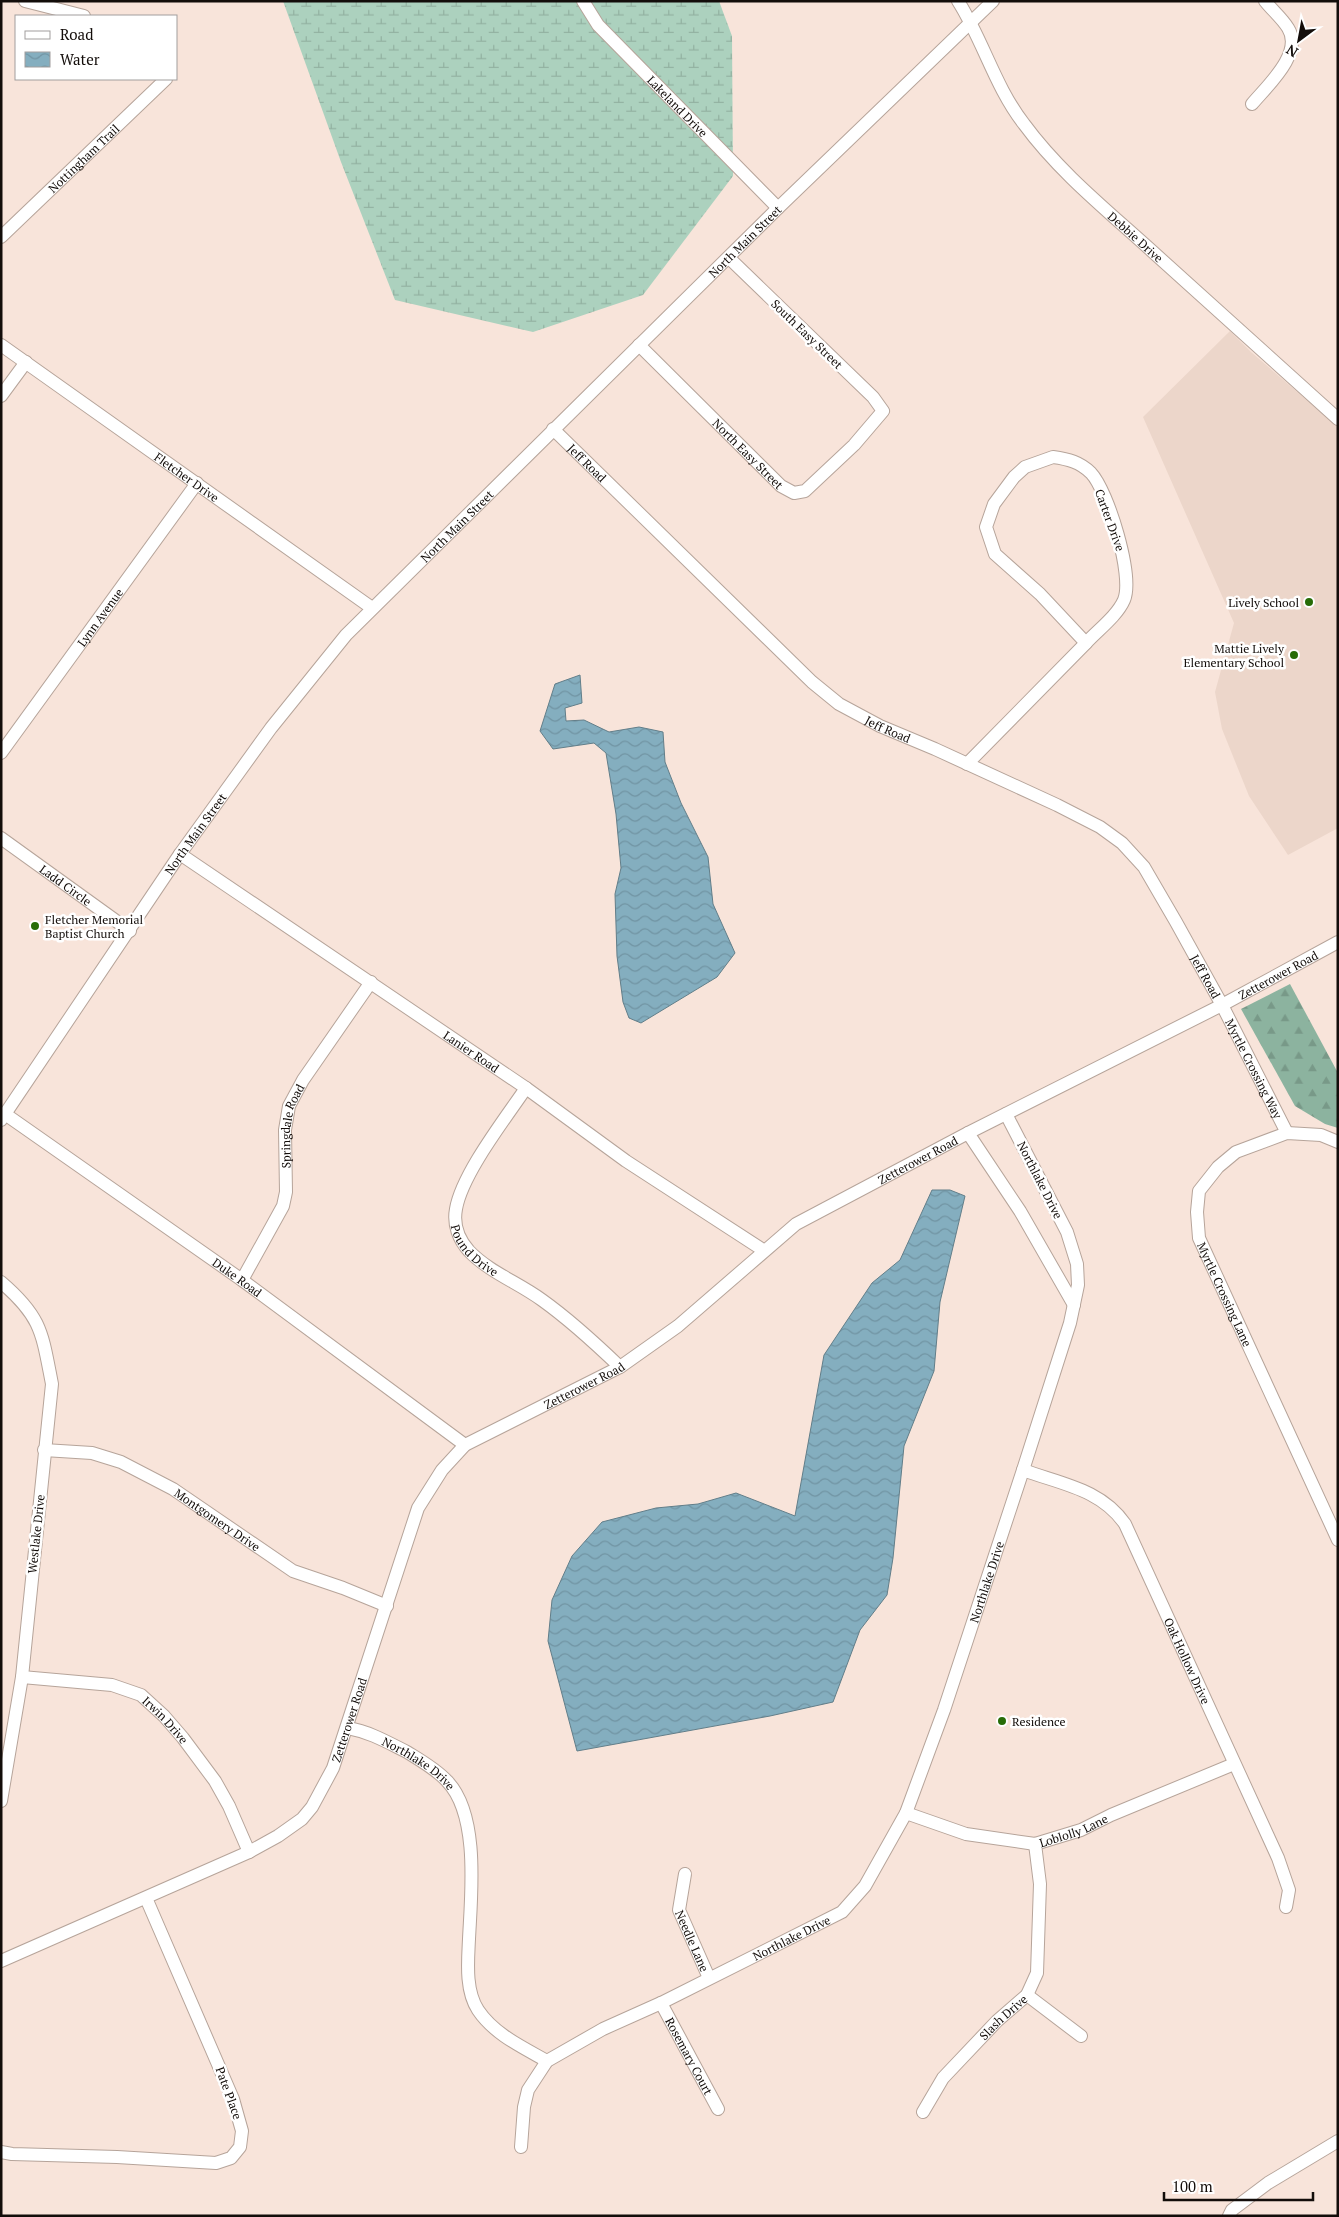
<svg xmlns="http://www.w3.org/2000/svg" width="1339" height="2217" viewBox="0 0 1339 2217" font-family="'PT Serif',serif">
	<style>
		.education { fill: #ecd6ca }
		.forest { fill: url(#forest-firs) }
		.wetland { fill: url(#wetland-marsh) }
		.water { fill: url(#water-waves); stroke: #627e89 }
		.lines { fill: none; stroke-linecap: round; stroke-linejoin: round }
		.minor-casing { stroke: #b6a49a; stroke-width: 14 }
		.minor { stroke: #fff; stroke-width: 12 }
		.poi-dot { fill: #276c07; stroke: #fff; stroke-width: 2 }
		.labels { text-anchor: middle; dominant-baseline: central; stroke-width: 5; stroke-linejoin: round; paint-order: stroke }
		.street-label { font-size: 12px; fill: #130d0a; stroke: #fff }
		.poi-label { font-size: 12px; fill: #130d0a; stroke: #fff; text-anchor: end }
	</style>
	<defs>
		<pattern id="forest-firs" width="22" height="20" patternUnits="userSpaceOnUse" patternTransform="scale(1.25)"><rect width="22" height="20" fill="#8cb39f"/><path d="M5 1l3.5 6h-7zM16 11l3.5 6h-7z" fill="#789988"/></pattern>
		<pattern id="wetland-marsh" width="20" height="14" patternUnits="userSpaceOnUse" patternTransform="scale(1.25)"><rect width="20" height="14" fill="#acd1be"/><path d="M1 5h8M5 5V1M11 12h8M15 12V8" fill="none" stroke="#93b2a2"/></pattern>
		<pattern id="water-waves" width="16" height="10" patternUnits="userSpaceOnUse" patternTransform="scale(1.25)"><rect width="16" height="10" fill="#84aebf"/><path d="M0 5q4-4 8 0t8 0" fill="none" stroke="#7194a3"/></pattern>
	</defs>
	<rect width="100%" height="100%" fill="#f8e4da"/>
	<path class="education" d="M1230,331l21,21 87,75v401l-50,27 -39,-59 -27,-67 -7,-37 19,-69 -91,-206z"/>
	<path class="forest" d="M1290,984l48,89v55l-13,-4 -30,-18 -54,-97z"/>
	<path class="wetland" d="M283,1h436l13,35 1,140 -90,119 -110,37 -138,-32 -54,-138z"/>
	<g class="water">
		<path d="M580,675l2,28 -17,5 1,13 18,-1 25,12 30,-5 24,5 2,30 16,41 27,54 5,47 22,49 -18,24 -76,46 -12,-5 -6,-16 -6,-46 -2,-62 6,-26 -5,-54 -10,-61 -12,-10 -41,6 -13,-18 15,-47z"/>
		<path d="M932,1190h18l15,6 -25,106 -6,69 -30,75 -11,112 -6,37 -27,35 -27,72 -63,14 -193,35 -29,-110 4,-41 20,-44 30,-34 54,-14 42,-4 38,-11 59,23 29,-161 48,-72 28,-23z"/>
	</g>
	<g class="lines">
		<defs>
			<g id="minor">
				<path d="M25,1l59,15"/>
				<path id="s1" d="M583,1l15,24 180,183"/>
				<path id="s2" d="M958,1c25,39 37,86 66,123 36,49 84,87 129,128 61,55 123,111 185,167"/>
				<path d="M1252,104c15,-18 52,-51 36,-76 -6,-10 -16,-18 -23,-27"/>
				<path id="s3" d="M1,237l165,-158"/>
				<path id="s4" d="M1,345l371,263"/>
				<path id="s5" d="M639,345l142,141 13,7 11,-2 49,-46 29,-34 -10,-14 -144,-139"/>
				<path d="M1,396l25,-34"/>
				<path id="s6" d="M553,429l259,253 27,22 41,22 55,23 122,56 43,22 22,16 22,24 32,55 46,83 65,128"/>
				<path d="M1053,457c15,2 27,5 38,16 17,18 43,103 33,127 -7,16 -26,30 -38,43l-46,-49 -45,-40 -9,-27 8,-23 20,-27 11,-10z"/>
				<path id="s7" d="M1,753l196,-270"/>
				<path d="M967,764l119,-121"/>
				<path id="s8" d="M1,838l129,93"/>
				<path id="s9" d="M180,854l346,234 100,73 137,89"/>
				<path id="s10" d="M526,1088c-21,31 -64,86 -70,121 -3,16 3,31 13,42 20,21 50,32 73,49 28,20 53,43 78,67"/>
				<path id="s11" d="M5,1114l237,166 223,165"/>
				<path id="s12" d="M1,1120l179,-266 91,-126 75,-93 432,-427 215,-207"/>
				<path d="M968,1133l52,78 54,94"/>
				<path id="s13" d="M1338,1142l-17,-7 -34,-2 -51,19 -18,15 -19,24 -2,21 2,26 139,302"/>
				<path id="s14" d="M242,1280l41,-74 3,-14 -1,-62 4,-24 14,-26 68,-98"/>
				<path d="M1,1282c41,35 41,51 51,102l-30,293 -21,124"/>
				<path id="s15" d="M44,1450l48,3 29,9 52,27 120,82 50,17 44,18"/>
				<path id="s16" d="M1023,1470c38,14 78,19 102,54l153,334 11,32 -3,17"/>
				<path id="s17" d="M22,1677l90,8 29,10 23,21 19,22 32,43 14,25 20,46"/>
				<path id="s18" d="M348,1728c22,4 39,14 59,24 13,8 29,17 40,29 33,34 24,115 22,158 -1,22 -4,51 9,71 16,24 44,37 69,51"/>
				<path id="s19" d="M906,1813l60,21 69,10 46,-14 30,-15 123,-51"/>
				<path id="s20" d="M685,1874l-6,36 30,68"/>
				<path id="s21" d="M1,1961l248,-109 29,-16 24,-17 10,-12 21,-39 85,-260 24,-38 23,-25 155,-78 58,-41 118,-102 172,-91 254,-128 116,-63"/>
				<path d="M1027,1995l54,41"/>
				<path id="s22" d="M661,2003l57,106"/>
				<path id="s23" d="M923,2112l20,-34 54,-57 30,-26 10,-22 3,-89 -5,-40"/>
				<path id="s24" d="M521,2147l3,-40 4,-17 19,-29 56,-32 58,-26 181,-91 23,-26 41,-73 38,-103 79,-240 47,-147 8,-38 -1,-21 -10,-32 -61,-118"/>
				<path d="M1,2152l11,2 105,3 99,6 15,-5 9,-11 2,-16 -9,-32 -87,-201"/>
				<path d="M1229,2216l3,-6 36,-27 70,-42"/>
			</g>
		</defs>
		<use href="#minor" class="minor-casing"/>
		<use href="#minor" class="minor"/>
	</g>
	<g class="poi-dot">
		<circle cx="1309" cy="602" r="5"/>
		<circle cx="1294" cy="655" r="5"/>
		<circle cx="35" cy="926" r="5"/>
		<circle cx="1002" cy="1721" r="5"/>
	</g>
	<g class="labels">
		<g class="street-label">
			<text stroke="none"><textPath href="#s1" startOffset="142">Lakeland Drive</textPath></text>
			<text stroke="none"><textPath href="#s3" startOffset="114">Nottingham Trail</textPath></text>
			<text stroke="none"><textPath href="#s2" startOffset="299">Debbie Drive</textPath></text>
			<text stroke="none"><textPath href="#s12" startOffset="1156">North Main Street</textPath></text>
			<text transform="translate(807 334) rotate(44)">South Easy Street</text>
			<text stroke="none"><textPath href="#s5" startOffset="154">North Easy Street</textPath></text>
			<text stroke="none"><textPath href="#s6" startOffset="48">Jeff Road</textPath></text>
			<text stroke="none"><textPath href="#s4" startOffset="228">Fletcher Drive</textPath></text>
			<text transform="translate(1110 520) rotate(70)">Carter Drive</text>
			<text stroke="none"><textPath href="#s12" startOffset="751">North Main Street</textPath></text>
			<text stroke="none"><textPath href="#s7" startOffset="168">Lynn Avenue</textPath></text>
			<text stroke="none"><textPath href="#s6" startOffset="452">Jeff Road</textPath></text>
			<text stroke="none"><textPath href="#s12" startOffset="346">North Main Street</textPath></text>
			<text stroke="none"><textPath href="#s8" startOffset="80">Ladd Circle</textPath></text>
			<text stroke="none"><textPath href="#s21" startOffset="1689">Zetterower Road</textPath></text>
			<text stroke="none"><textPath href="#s6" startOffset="871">Jeff Road</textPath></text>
			<text stroke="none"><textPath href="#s9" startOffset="352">Lanier Road</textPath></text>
			<text stroke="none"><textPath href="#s6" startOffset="975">Myrtle Crossing Way</textPath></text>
			<text stroke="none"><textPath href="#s14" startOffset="166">Springdale Road</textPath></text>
			<text stroke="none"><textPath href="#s21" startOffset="1284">Zetterower Road</textPath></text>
			<text transform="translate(1040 1180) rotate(63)">Northlake Drive</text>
			<text stroke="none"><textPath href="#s10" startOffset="189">Pound Drive</textPath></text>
			<text stroke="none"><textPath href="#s11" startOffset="284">Duke Road</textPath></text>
			<text stroke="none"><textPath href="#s13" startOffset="270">Myrtle Crossing Lane</textPath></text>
			<text stroke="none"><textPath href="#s21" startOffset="879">Zetterower Road</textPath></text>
			<text stroke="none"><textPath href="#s15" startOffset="191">Montgomery Drive</textPath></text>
			<text transform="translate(36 1534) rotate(-84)">Westlake Drive</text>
			<text stroke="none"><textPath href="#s24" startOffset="786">Northlake Drive</textPath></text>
			<text stroke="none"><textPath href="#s16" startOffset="268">Oak Hollow Drive</textPath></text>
			<text stroke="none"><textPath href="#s21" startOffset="444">Zetterower Road</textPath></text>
			<text stroke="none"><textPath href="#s17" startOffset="156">Irwin Drive</textPath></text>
			<text stroke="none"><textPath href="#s18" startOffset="80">Northlake Drive</textPath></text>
			<text stroke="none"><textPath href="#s19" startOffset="174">Loblolly Lane</textPath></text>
			<text stroke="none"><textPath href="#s24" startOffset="366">Northlake Drive</textPath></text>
			<text stroke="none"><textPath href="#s20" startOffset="70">Needle Lane</textPath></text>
			<text stroke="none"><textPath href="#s23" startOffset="125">Slash Drive</textPath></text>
			<text stroke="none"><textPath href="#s22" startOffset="60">Rosemary Court</textPath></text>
			<text transform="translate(229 2093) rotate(70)">Pate Place</text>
		</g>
		<g class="poi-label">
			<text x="1299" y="602">Lively School</text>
			<text x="1284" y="648">Mattie Lively<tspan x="1284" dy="14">Elementary School</tspan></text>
			<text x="45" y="919" text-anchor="start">Fletcher Memorial<tspan x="45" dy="14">Baptist Church</tspan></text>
			<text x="1012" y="1721" text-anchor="start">Residence</text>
		</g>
	</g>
	<rect width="1339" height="2217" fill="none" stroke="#130d0a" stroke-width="5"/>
	<rect x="15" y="15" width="162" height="65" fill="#ffffff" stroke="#a19e9d"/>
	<rect x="25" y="31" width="25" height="8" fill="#ffffff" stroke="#a19e9d"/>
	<text x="60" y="40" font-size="15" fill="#130d0a">Road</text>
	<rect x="25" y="52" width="25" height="15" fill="url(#water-waves)" stroke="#a19e9d"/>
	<text x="60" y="65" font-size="15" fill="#130d0a">Water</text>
	<g transform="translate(1299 40) rotate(212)" stroke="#ffffff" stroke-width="4" paint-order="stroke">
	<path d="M0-4L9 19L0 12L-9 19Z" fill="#130d0a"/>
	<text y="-8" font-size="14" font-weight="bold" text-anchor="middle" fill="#130d0a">N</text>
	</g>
	<path d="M1164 2192v8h149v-8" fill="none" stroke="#130d0a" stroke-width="2.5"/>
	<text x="1172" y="2192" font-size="15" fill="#130d0a" stroke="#ffffff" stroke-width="4" paint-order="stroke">100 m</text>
</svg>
